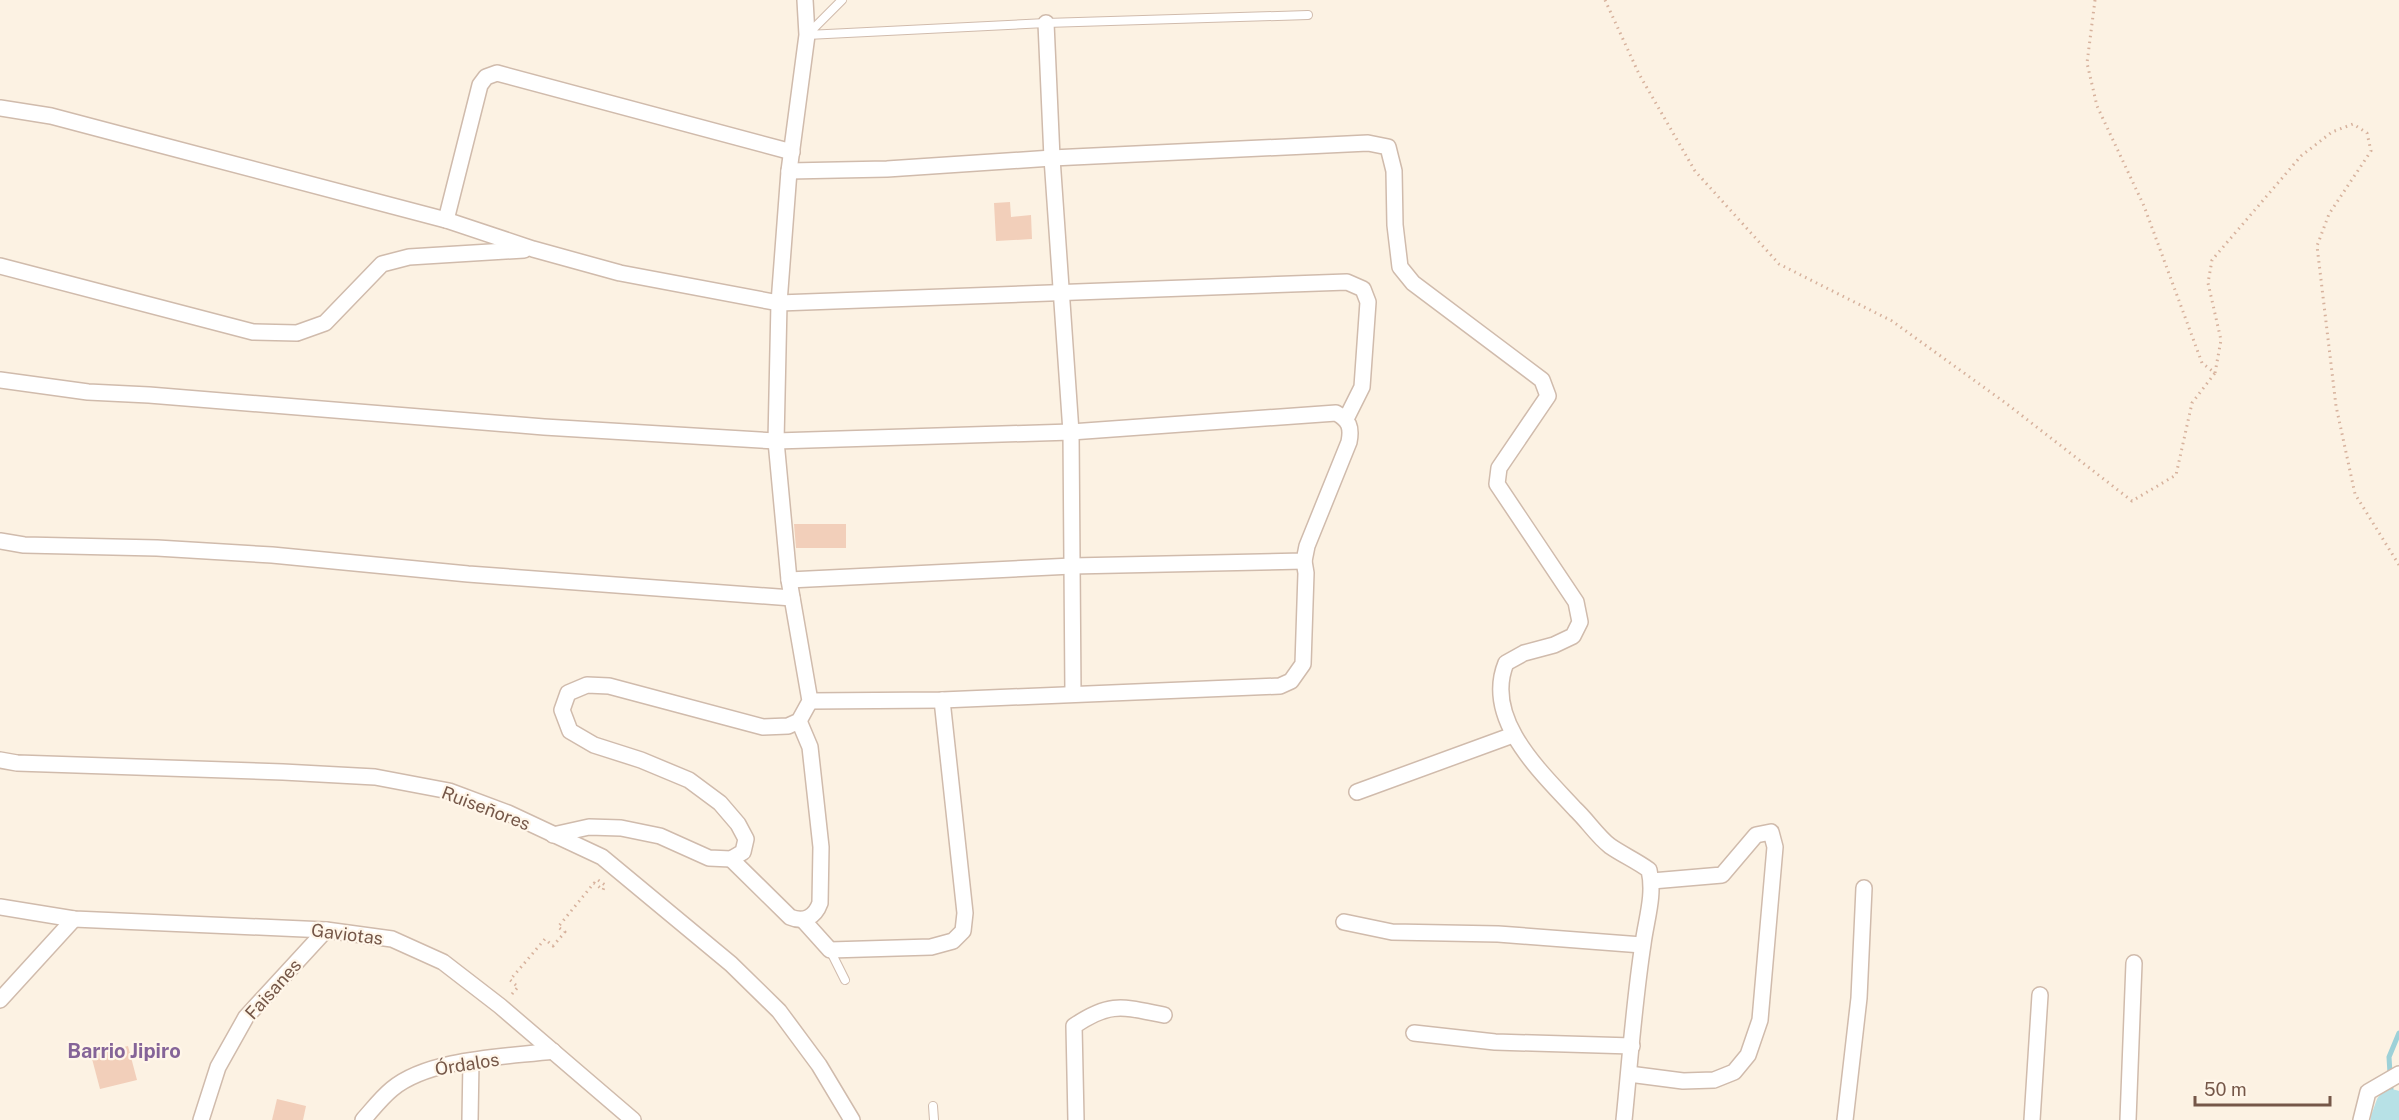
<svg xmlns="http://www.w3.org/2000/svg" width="2399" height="1120" viewBox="0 0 2399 1120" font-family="'Public Sans',sans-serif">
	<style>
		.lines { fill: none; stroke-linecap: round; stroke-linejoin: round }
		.stream { stroke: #9dd1d8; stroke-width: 5 }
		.river { stroke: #b7e1e6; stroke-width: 33 }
		.building { fill: #f2cfba }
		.service-casing { stroke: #d0bbac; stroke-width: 10 }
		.minor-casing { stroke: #d0bbac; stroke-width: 18 }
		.path { stroke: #d7b29d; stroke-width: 3; stroke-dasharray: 1.5 4.5; stroke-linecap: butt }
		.service { stroke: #fff; stroke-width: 8 }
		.minor { stroke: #fff; stroke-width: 15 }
		.labels { text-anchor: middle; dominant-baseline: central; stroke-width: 4.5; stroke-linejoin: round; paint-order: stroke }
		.street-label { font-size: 18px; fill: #755748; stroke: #fff6e9 }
		.neighbourhood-label { font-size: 20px; font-weight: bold; fill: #856498; stroke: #fff6e9 }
	</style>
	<rect width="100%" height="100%" fill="#fcf2e3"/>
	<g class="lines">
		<path class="stream" d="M2392,1106l-3,-49 10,-24"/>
		<path class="river" d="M2387,1120l5,-14 7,3"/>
	</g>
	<g class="building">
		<path d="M1010,202l1,15 20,-2 1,24 -36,2 -2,-38z"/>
		<path d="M794,524h52v24h-50z"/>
		<path d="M128,1046l9,34 -37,9 -9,-34z"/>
		<path d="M277,1099l29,7 -3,14h-31z"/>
	</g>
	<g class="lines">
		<defs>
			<g id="service">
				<path d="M842,0l-35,35 239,-12 262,-8"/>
				<path d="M830,950l15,30"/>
				<path d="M933,1106l1,14"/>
			</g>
			<g id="minor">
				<path d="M1046,23l6,135 19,274 2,262"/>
				<path d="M0,108l51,8 106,28 289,76 87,29 87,24 159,30 568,-21 16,7 5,13 -6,85 -16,32"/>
				<path d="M789,171l98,-2 165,-11 316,-15 20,4 6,24 1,54 5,42 13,16 129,97 6,16 -49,72 -2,16 79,118 4,20 -7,14 -19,9 -30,8 -18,10c-23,56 35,109 69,146 12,11 22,27 35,37 13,9 27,15 39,24 6,25 -3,50 -6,74 -9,58 -13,117 -19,176"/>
				<path d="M446,220l34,-135 6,-8 11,-4 295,79"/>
				<path d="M0,266l253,66 44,1 28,-10 57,-59 27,-7 115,-7"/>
				<path d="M0,380l88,12 61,3 395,32 232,14 295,-9 265,-19c13,7 16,14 13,29l-42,104 -3,15 -232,5 -283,14"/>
				<path d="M0,541l24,4 133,3 115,7 196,19 324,24"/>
				<path d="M810,701l132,-1 338,-14 11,-5 12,-17 3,-91 -2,-12"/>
				<path d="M0,760l17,3 266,9 92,5 74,14 59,22 94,44 129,107 48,47 40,54 33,55"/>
				<path d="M1357,792l156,-57"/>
				<path d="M553,835l36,-8 32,1 39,8 49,22 22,1 12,-7 3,-13 -8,-15 -18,-21 -31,-23 -48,-20 -47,-15 -24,-14 -8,-21 6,-17 19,-8 22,1 154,41 25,-1 11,-5 11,-20 -21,-121 -13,-139 3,-138 10,-132 18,-136 -2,-35"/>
				<path d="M731,859l59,58c14,6 25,0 30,-14l1,-56 -11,-100 -11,-26"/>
				<path d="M0,907l74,12 252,11 66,9 51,23 57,44 133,114"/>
				<path d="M803,920l27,30 101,-3 22,-6 10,-10 2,-18 -23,-213"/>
				<path d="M1344,922l48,10 106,2 144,11"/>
				<path d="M0,1000l74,-81"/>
				<path d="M1414,1033l81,9 137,4"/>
				<path d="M1629,1074l54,7 31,-1 20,-8 14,-17 12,-35 15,-173 -4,-15 -15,3 -34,40 -70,6"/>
				<path d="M201,1120l17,-53 28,-50 80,-87"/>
				<path d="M363,1120c9,-10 18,-22 29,-31 37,-31 114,-32 161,-38"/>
				<path d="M470,1120l1,-59"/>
				<path d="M1076,1120l-2,-94c37,-25 49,-19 90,-11"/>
				<path d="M1845,1120l14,-122 5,-110"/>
				<path d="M2032,1120l8,-125"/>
				<path d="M2128,1120l6,-157"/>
				<path d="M2361,1120l7,-28 31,-18"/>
			</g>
		</defs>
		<use href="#service" class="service-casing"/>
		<use href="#minor" class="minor-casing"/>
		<g class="path">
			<path d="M1605,0l34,74 56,97 84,93 113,57 115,83 125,97 44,-26 16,-72 23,-30"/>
			<path d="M2095,0l-8,63 10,43 47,100 58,157 13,10 6,-33 -13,-57 4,-23 89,-104 31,-24 21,-8 14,9 4,18 -42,63 -12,32 19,160 19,88 44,71"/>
			<path d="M512,994l6,-7 -8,-7 35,-41 8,7 12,-14 -7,-5 36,-44 9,7 2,-5 -7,-5 3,-3"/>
		</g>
		<use href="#service" class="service"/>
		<use href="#minor" class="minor"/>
	</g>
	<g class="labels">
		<g class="street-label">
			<text transform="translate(486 808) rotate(21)">Ruiseñores</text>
			<text transform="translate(347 934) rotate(7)">Gaviotas</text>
			<text transform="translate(273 989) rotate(-48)">Faisanes</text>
			<text transform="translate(467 1064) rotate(-9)">Órdalos</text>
		</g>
		<g class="neighbourhood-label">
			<text x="124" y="1051">Barrio Jipiro</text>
		</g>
	</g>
	<path d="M2195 1096v9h135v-9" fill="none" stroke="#755748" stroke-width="3"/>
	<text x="2204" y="1096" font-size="18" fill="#755748" stroke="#fff6e9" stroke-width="4.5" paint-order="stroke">50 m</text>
</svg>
